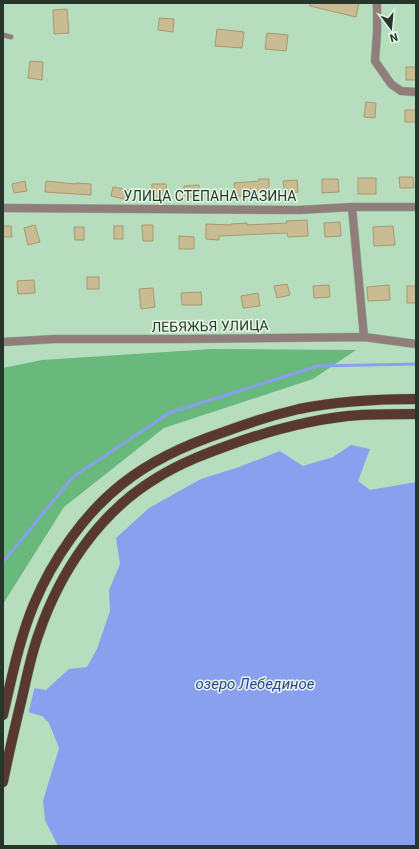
<svg xmlns="http://www.w3.org/2000/svg" width="419" height="849" viewBox="0 0 419 849" font-family="Roboto,sans-serif">
	<style>
		.green { fill: #69b97d }
		.water { fill: #89a0ee }
		.pier { fill: #b7ddbf }
		.lines { fill: none; stroke-linecap: round; stroke-linejoin: round }
		.stream { stroke: #89a0ee; stroke-width: 3 }
		.building { fill: #cabc92; stroke: #a79870 }
		.lane-casing { stroke: #97b89e; stroke-width: 5.5 }
		.street-casing { stroke: #97b89e; stroke-width: 9 }
		.primary-casing { stroke: #97b89e; stroke-width: 11 }
		.lane { stroke: #917d79; stroke-width: 4.5 }
		.street { stroke: #917d79; stroke-width: 8 }
		.primary { stroke: #5a3832; stroke-width: 10 }
		.labels { text-anchor: middle; dominant-baseline: central; stroke-width: 3; stroke-linejoin: round; paint-order: stroke }
		.street-label { font-size: 14px; fill: #27362a; stroke: #e6f9e9 }
		.water-label { font-size: 15px; font-style: italic; fill: #30419b; stroke: #e6f9e9 }
	</style>
	<rect width="100%" height="100%" fill="#b7ddbf"/>
	<path class="green" d="M212,349l144,1 -43,29 -149,49 -100,79 -61,97v-236l39,-8z"/>
	<path class="water" d="M351,445l19,4 -12,32 12,9 46,-8v364h-358l-13,-26 -2,-19 16,-53 -10,-25 -7,-7 -39,-11v-22l43,7 23,-21 18,-2 10,-18 13,-38 -1,-21 11,-26 -4,-26 33,-30 52,-29 38,-12 41,-16 23,15 30,-9z"/>
	<path class="pier" d="M3,681l32,5 -7,29 -25,-8z"/>
	<g class="lines">
		<path class="stream" d="M3,562l70,-85 96,-64 149,-47 98,-2"/>
	</g>
	<g class="building">
		<path d="M310,3h49l-3,14 -46,-11z"/>
		<path d="M67,9l2,24 -15,1 -1,-24z"/>
		<path d="M159,18l15,1 -1,13 -15,-2z"/>
		<path d="M217,29l27,3 -2,16 -27,-2z"/>
		<path d="M267,33l21,2 -2,16 -21,-2z"/>
		<path d="M30,61l13,1 -1,18 -14,-2z"/>
		<rect x="406" y="67" width="10" height="13"/>
		<path d="M366,102l10,1 -1,15 -11,-1z"/>
		<rect x="405" y="110" width="11" height="12"/>
		<path d="M399,177h14l1,11h-14z"/>
		<rect x="358" y="178" width="18" height="16"/>
		<path d="M259,179h10v14l-23,1v2h-11l-1,-13 25,-2z"/>
		<path d="M322,179h16l1,13 -17,1z"/>
		<path d="M297,180l1,12 -13,2 -2,-13z"/>
		<path d="M25,181l2,10 -13,2 -2,-9z"/>
		<path d="M46,181l30,3v-1l15,1v11l-46,-3z"/>
		<path d="M152,184h14l1,13h-15z"/>
		<path d="M199,185v12h-15v-11z"/>
		<path d="M113,187l17,3 -2,10 -17,-4z"/>
		<path d="M307,220l1,16 -20,1 -1,-4 -68,3v4l-13,-1v-15l25,1v-1l16,-1v2l40,-2 -1,-2z"/>
		<path d="M340,222l1,14 -16,1 -1,-14z"/>
		<path d="M35,225l5,17 -12,3 -4,-17z"/>
		<path d="M142,225h11v16h-10z"/>
		<path d="M3,226h8l1,11h-9z"/>
		<rect x="114" y="226" width="9" height="13"/>
		<path d="M393,226l2,19 -21,1 -1,-19z"/>
		<path d="M74,227h10v13h-9z"/>
		<path d="M179,236l15,1v12h-15z"/>
		<rect x="87" y="277" width="12" height="12"/>
		<path d="M34,280l1,13 -17,1 -1,-13z"/>
		<path d="M287,284l3,11 -13,3 -3,-12z"/>
		<path d="M329,285l1,12 -16,1 -1,-12z"/>
		<path d="M389,285l1,15 -22,1 -1,-14z"/>
		<rect x="407" y="286" width="9" height="17"/>
		<path d="M153,288l2,19 -14,2 -2,-20z"/>
		<path d="M201,292l1,13h-20l-1,-12z"/>
		<path d="M258,293l2,13 -17,2 -2,-12z"/>
	</g>
	<g class="lines">
		<defs>
			<path id="lane" d="M3,35l8,2"/>
			<g id="street">
				<path d="M377,3v29l-2,29 16,23 10,7 15,1"/>
				<path d="M352,207l12,130"/>
				<path d="M3,208l296,2 53,-3h64"/>
				<path d="M3,342l52,-3h128l181,-2 52,7"/>
			</g>
			<g id="primary">
				<path d="M3,715c9,-38 16,-75 31,-111 19,-45 50,-90 88,-120 30,-24 66,-40 102,-52 24,-9 49,-17 75,-23 39,-8 78,-10 117,-10"/>
				<path d="M3,782c5,-25 11,-51 17,-76 6,-24 10,-49 19,-73 21,-61 60,-120 116,-154 25,-16 52,-26 80,-36 40,-14 82,-25 125,-28 18,-1 37,-1 56,-1"/>
			</g>
		</defs>
		<use href="#lane" class="lane-casing"/>
		<use href="#street" class="street-casing"/>
		<use href="#primary" class="primary-casing"/>
		<use href="#lane" class="lane"/>
		<use href="#street" class="street"/>
		<use href="#primary" class="primary"/>
	</g>
	<g class="labels">
		<g class="street-label">
			<text x="210" y="196">УЛИЦА СТЕПАНА РАЗИНА</text>
			<text transform="translate(210 326) rotate(-1)">ЛЕБЯЖЬЯ УЛИЦА</text>
		</g>
		<g class="water-label">
			<text x="255" y="684">озеро Лебединое</text>
		</g>
	</g>
	<rect width="419" height="849" fill="none" stroke="#27362a" stroke-width="8"/>
	<g transform="translate(391 28) rotate(164)" stroke="#e6f9e9" stroke-width="3" paint-order="stroke">
	<path d="M0-3L7 15L0 10L-7 15Z" fill="#27362a"/>
	<text y="-6" font-size="11" font-weight="bold" text-anchor="middle" fill="#27362a">N</text>
	</g>
</svg>
